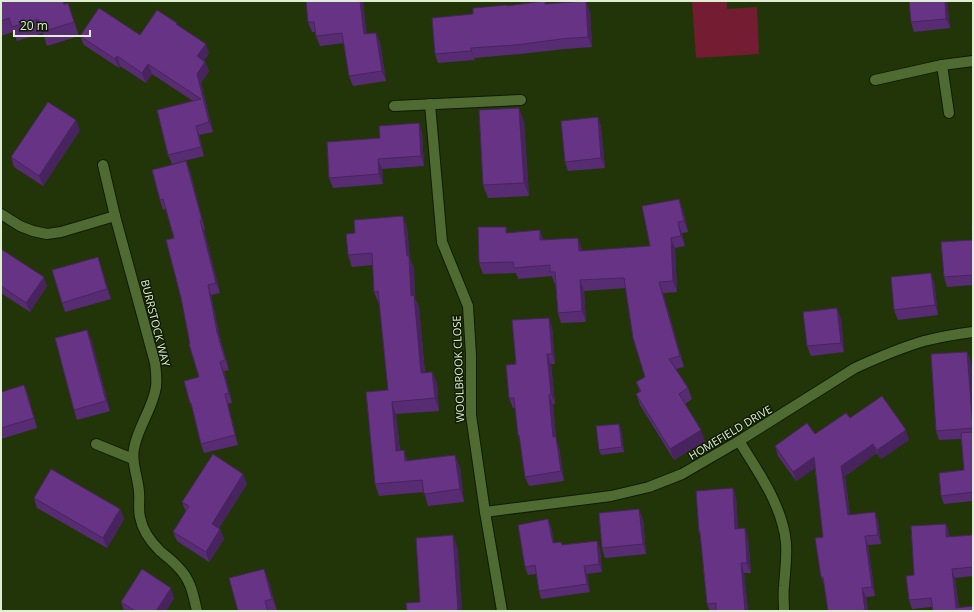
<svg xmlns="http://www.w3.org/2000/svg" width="974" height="612" viewBox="0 0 974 612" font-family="'Open Sans',sans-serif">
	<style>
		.green { fill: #741d32 }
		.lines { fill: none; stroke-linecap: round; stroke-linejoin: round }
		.street-casing { stroke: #0e1b00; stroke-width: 12 }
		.street { stroke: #4f6b32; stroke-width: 10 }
		.wall { fill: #582c72 }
		.shaded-wall { fill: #47245d }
		.building { fill: #663385; stroke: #47245d }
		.labels { text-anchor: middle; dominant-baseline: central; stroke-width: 3; stroke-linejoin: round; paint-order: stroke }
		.street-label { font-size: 11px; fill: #dfefd1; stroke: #0f1a04 }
	</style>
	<rect width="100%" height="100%" fill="#223509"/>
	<path class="green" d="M712,1h15v8l30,-2 2,47 -63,4 -4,-56z"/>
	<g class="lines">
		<defs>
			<g id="street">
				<path d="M942,65l7,48"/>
				<path d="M875,80l67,-15 31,-4"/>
				<path d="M430,104l12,138 26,64 3,49v60l14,97 17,99"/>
				<path d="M394,106l127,-6"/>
				<path d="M103,165l12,51 40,147c1,8 2,16 1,24 -3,20 -16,37 -21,57 -5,17 3,32 4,48 1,8 -1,17 1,25 2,12 11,25 20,34 6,5 13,10 18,16 13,13 15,27 19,44"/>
				<path d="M1,214l19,12 13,5 14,3 14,-2 54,-16"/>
				<path d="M739,441c19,30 44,66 47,102 1,15 -1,29 -2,43 -1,8 0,17 0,25"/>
				<path d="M96,444l37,15"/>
				<path d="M485,512l126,-16 38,-9 33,-13 57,-33 116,-73c22,-10 45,-20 69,-27 16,-4 33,-7 49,-9"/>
			</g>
		</defs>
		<use href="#street" class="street-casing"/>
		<use href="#street" class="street"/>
	</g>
	<g class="wall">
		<path d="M1,1h62l2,3 3,-1 11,33 -32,10 -4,-13 -26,8 -4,-9 -12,4z"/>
		<path d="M306,1l61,33 9,-1 4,9 6,39 -33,5 -4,-10 -5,-33 -24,3 -4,-10 -1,-4h-3l-4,-10z"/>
		<path d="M545,1l1,3 44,7 2,36 -27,2 -45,5 -46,4 1,2 -37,3 -3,-9 38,-40 34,-8z"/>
		<path d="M947,1l3,27 -36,4 -3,-10z"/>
		<path d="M178,25l31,28 -5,8 1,1 4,9 -8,12 12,49 -14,3 5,21 -32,8 -4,-9 25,-54 -41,-27 -6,9 -26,-17 -1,2 -35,-23 -4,-9 60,-1z"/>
		<path d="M598,117l3,10 4,41 -37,3 -3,-9z"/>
		<path d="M524,121l5,75 -41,2 -5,-13z"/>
		<path d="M419,123l3,10 2,33 -42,3 1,15 -50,4 -4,-10 51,-40z"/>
		<path d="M80,130l-37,56 -29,-19 -3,-10z"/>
		<path d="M186,161l4,10 15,59h-1l16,63 -9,2 10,47 8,28 -5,1 8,32 -4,1 10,41 -34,8 -3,-9 -8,-34 -3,-7 9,-26 -9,-33 -16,-106 -8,-29 -3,1 -3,-10z"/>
		<path d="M683,210l5,22 -6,1 3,13 -10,2 2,44 -14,1 21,74 -8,2 12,19 4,11 -7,5 20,37 -31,19 -34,-55 -4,-11 4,-2 -4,-10 9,-5 -20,-89 -41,3 2,31 -25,1 -3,-10 -3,-31 -1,1 -2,-7 -34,3 -2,-6 -33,1 -4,-11 29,-30 74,16v2l68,-5z"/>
		<path d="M403,216l4,12 3,31 4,9 1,31 4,8 6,66 7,-1 5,12 2,27 -43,3 4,36 8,11 52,6 4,35 -36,4 -4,-14 -45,4 -4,-12 13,-94 -9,-86 -5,-12 -1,-27 -21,2 -4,-12 7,-22z"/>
		<path d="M973,240v45l-26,2 -3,-10z"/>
		<path d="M1,249l46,37 -17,26 -29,-19z"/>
		<path d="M98,257l3,10 10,32 -46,13 -3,-9z"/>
		<path d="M934,282l4,33 -40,5 -4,-10z"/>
		<path d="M841,318l3,34 -33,4 -4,-10z"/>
		<path d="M552,327l3,37h-4l4,40h-2l3,35 3,8 5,34 -35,5 -4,-9 -5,-35 -2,-7 -3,-27h-2l-4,-10 7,-34z"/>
		<path d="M91,339l19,72 -33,9 -3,-10z"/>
		<path d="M971,361l2,31v109l-29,3 -3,-8 23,-26 -3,-31 -22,1 -3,-9z"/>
		<path d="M1,392l27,3 9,33 -36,11z"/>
		<path d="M850,418l59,22 -28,19 -4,-6 -32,23 5,39 28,6 3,23 -13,1 7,51 -9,1 2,14h-40l-4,-27 -3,-7 2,-40 -8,-69 -19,13 -18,-25 -3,-10 40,-12z"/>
		<path d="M619,424l2,5 3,23 -23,3 -2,-5z"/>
		<path d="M247,484l-28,44 5,11 -15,23 -32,-21 -4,-9 13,-20 -4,-10z"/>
		<path d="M733,488l3,10 2,31 10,9 3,35h-7l4,38h-38l-3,-7 -7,-68 -1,-4z"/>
		<path d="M34,498l86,11 4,10 -17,29 -70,-40z"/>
		<path d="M548,519l3,8 3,16 7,-1 2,3 34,-4 3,8 2,23 -15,2 3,18 -49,7 -2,-8 -3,-17 -8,1 -3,-8z"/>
		<path d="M643,519l3,35 -41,4 -3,-10z"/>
		<path d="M946,524l3,9v4l24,-2v41l-18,2 4,30 14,3 -41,-4 -20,2 -3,-9 5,-25z"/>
		<path d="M264,569l5,13 8,29h-39z"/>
		<path d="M174,598l-8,13h-42l-3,-9z"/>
	</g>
	<g class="shaded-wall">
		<path d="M360,1h3l5,43 -4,-10z"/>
		<path d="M586,1l4,10 2,36 -4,-10z"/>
		<path d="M945,1h2l3,27 -4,-9z"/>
		<path d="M376,33l4,9 6,39 -4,-10z"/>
		<path d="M206,44l3,9 -8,13 -4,-10z"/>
		<path d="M471,48l3,10 1,2 -4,-9z"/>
		<path d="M117,56l3,10 -1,2 -4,-9z"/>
		<path d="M205,62l4,9 -8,12 12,49 -4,-10 -12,-48z"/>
		<path d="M148,64l4,10 -6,9 -4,-10z"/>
		<path d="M519,108l5,13 5,75 -5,-13z"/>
		<path d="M598,117l3,10 4,41 -4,-10z"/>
		<path d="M76,120l4,10 -37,56 -4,-10z"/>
		<path d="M419,123l3,10 2,33 -3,-10z"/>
		<path d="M196,126l3,9 5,21 -3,-9z"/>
		<path d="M378,159l4,10 1,15 -4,-10z"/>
		<path d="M186,161l4,10 15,59 -3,-10z"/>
		<path d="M679,199l4,11 5,22 -4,-11z"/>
		<path d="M403,216l4,12 3,31 4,9 1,31 4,8 7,78 -5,-12 -10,-77z"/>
		<path d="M200,220l4,10 16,63 -4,-10z"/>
		<path d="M678,222l4,11 3,13 -4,-10z"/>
		<path d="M540,230l4,11 -4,-1z"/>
		<path d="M578,238l4,11 1,13 -4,-11z"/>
		<path d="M671,238l4,10 2,44 -4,-11z"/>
		<path d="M98,257l3,10 10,32 -4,-10z"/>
		<path d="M931,273l3,9 4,33 -3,-10z"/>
		<path d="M44,277l3,9 -17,26 -4,-9z"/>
		<path d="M580,280l4,11 2,31 -4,-11z"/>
		<path d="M659,282l4,11 21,74 -4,-11z"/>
		<path d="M208,285l3,10 10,47 8,28 -12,-38z"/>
		<path d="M837,308l4,10 3,34 -3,-9z"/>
		<path d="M549,318l3,9 3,37 -3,-10z"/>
		<path d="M87,330l4,9 19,72 -4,-10z"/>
		<path d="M967,352l4,9 2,31v37z"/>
		<path d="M547,354l4,10 4,40 -4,-10z"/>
		<path d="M220,362l4,9 8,32 -3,-10z"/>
		<path d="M432,372l5,12 2,27 -4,-13z"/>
		<path d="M24,385l4,10 9,33 -3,-10z"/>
		<path d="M225,394l3,10 10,41 -3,-10z"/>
		<path d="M549,395l4,9 3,35 3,8 5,34 -3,-10 -8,-34z"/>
		<path d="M392,402l4,12 5,49 -5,-12z"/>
		<path d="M619,424l2,5 3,23 -2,-5z"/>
		<path d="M701,430l4,11 -31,19 -4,-11z"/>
		<path d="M906,430l3,10 -28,19 -4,-9z"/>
		<path d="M873,444l4,9 -32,23 6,48 -3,-9 -7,-49z"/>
		<path d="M404,450l4,12 -3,-1z"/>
		<path d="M455,455l5,12 4,35 -4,-13z"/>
		<path d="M814,457l4,9 -22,15 -3,-9z"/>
		<path d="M243,474l4,10 -32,50 -3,-10z"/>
		<path d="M733,488l3,10 3,41 -4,-10z"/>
		<path d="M120,509l4,10 -17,29 -4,-10z"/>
		<path d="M639,509l4,10 3,35 -3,-10z"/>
		<path d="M875,512l3,9 3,23 -3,-9z"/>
		<path d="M548,519l3,8 4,24 -2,-8z"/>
		<path d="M946,524l3,9 1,13 -4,-9z"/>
		<path d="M745,528l3,10 3,35 -4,-10z"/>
		<path d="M220,529l4,10 -15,23 -3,-10z"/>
		<path d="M453,535l5,14 4,62h-4z"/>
		<path d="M865,536l3,9 7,51 -3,-9z"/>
		<path d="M597,541l3,8 2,23 -3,-8z"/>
		<path d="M741,563l3,10 4,38h-3z"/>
		<path d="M584,566l3,8 3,18 -3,-8z"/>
		<path d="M264,569l5,13 8,29 -5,-12z"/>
		<path d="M952,569l3,9 4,33 -3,-3z"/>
		<path d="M171,588l3,10 -8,13h-10z"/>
		<path d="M862,588l4,9 2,14h-2l-1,-1z"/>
	</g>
	<g class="building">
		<path d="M1,1h62l1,4 4,-2 6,19 -32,10 -4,-13 -26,8 -3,-9 -8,3z"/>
		<path d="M306,1h54l4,33 12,-1 6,38 -33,5 -7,-43 -26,3 -2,-14h-6z"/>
		<path d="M545,1v3l41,-3 2,36 -27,2 -45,6 -45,3v3l-36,3 -3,-36 41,-4v-6l34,-3v1z"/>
		<path d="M909,1h36l1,18 -35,3z"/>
		<path d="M99,8l41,27 17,-25 20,13 -1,1 30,20 -9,12 8,6 -8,12 12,48 -13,4 5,21 -33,8 -11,-45 44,-11 -53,-35 -6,9 -25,-17 -2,3 -35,-23z"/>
		<path d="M48,102l28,18 -37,56 -28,-19z"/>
		<path d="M519,108l5,75 -41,2 -4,-75z"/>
		<path d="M598,117l3,41 -36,4 -4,-41z"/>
		<path d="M419,123l2,33 -43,3 1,15 -50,4 -2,-36 53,-4 -1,-12z"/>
		<path d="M186,161l16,59h-2l16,63 -8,2 9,47 8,28 -5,2 9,31 -4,1 10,41 -34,9 -10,-41h-1l-6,-22 15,-4 -10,-33h1l-9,-46 -15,-58 8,-2 -11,-39 -3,1 -8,-30z"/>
		<path d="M679,199l5,22 -6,1 3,14 -10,2 2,43 -14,1 21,74 -11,3 19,29 -9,6 22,36 -31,19 -34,-55 5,-3 -5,-9 9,-5 -12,-39 -9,-60 -44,2 2,31 -24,2 -3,-41h-5v-7l-36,3 -1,-6 -34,1 -1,-36h28v6l34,-3v10l38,-2 1,13 71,-5 -8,-40z"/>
		<path d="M403,216l4,40h2l2,40 3,-1 7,78 11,-1 3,26 -43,4 4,49 8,-1 1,11 50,-6 5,34 -36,5 -2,-14 -47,4 -9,-92 22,-2 -10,-99 -4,1 -2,-39 -24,2 -2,-21 9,-1 -1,-13z"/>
		<path d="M972,227h1v12z"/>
		<path d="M973,240v35l-29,2 -3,-35z"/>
		<path d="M1,249l43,28 -18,26 -25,-17z"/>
		<path d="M98,257l9,32 -45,14 -10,-33z"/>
		<path d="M931,273l4,32 -41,5 -3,-33z"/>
		<path d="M837,308l4,35 -34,3 -4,-34z"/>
		<path d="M549,318l3,36h-5l4,40 -2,1 4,42h3l5,34 -36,6 -6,-42h-1l-4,-37h-5l-3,-33 10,-1 -4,-44z"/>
		<path d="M87,330l19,71 -32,9 -19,-72z"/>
		<path d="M967,352l6,76 -37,3 -5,-77z"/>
		<path d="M24,385l10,33 -33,10v-36z"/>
		<path d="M882,396l24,34 -29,20 -4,-6 -32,22 7,49 27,-3 3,23 -13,1 7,51 -10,1 3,22 -6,1h-31l-5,-34h-2l-6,-39 8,-1 -9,-80 -21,15 -18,-26 32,-23 8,11 31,-21 4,5z"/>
		<path d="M619,424l3,23 -23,3 -3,-24z"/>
		<path d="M973,432v60l-32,4 -2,-23 25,-3 -3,-37z"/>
		<path d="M213,454l30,20 -31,50 8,5 -14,23 -33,-20 16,-26 -7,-4z"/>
		<path d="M51,469l69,40 -17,29 -69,-40z"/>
		<path d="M733,488l2,41 10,-1 2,35h-6l4,48h-29v-8l-9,1 -7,-72h-1l-3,-41z"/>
		<path d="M639,509l4,35 -41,4 -3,-35z"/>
		<path d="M548,519l5,24 8,-1 1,3 35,-4 2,23 -15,2 3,18 -48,7 -4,-26 -10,2 -7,-42z"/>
		<path d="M946,524v13l27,-2v32l-21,2 4,39 17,-2v5h-40l-2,-13 -22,2 -3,-24 8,-1 -3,-49z"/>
		<path d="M453,535l5,76h-51l-1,-8 14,-1 -4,-64z"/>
		<path d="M142,569l29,19 -15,23h-22h1l-14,-9z"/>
		<path d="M264,569l8,30 -7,2 3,10h-30l-9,-33z"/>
	</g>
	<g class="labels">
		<g class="street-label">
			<text transform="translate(156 323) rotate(76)">BURRSTOCK WAY</text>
			<text transform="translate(458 369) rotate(-92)">WOOLBROOK CLOSE</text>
			<text transform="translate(730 432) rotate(-31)">HOMEFIELD DRIVE</text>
		</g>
	</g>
	<rect width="974" height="612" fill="none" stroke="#dfefd1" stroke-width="4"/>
	<path d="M14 30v6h76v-6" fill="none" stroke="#dfefd1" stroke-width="2"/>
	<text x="20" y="30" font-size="12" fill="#dfefd1" stroke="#0f1a04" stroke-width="3" paint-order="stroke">20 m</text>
</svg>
